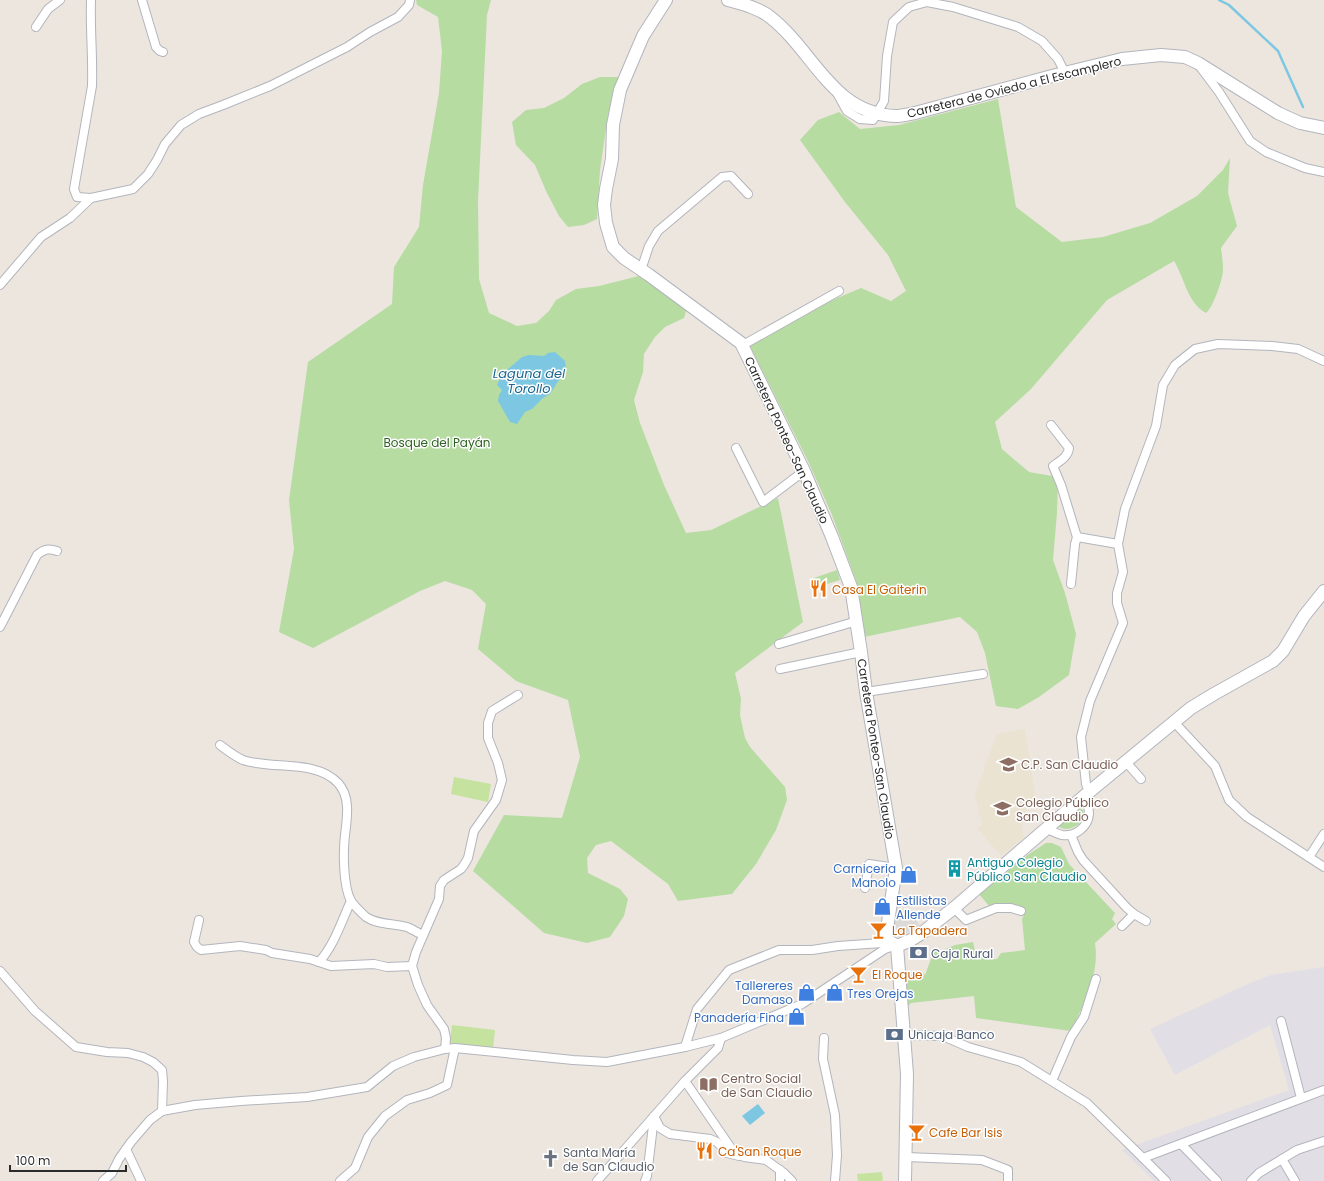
<svg xmlns="http://www.w3.org/2000/svg" width="1324" height="1181" viewBox="0 0 1324 1181" font-family="Poppins,sans-serif">
	<style>
		.industrial { fill: #e1dfe5 }
		.education { fill: #ebe3d1 }
		.green { fill: #b6dca2 }
		.pitch { fill: #c5e29f }
		.plaza { fill: #dcd9d6 }
		.water { fill: #7ec7e2 }
		.lines { fill: none; stroke-linecap: round; stroke-linejoin: round }
		.stream { stroke: #7ec7e2; stroke-width: 2.5 }
		.street-casing { stroke: #b3b5bd; stroke-width: 10 }
		.secondary-casing { stroke: #b3b5bd; stroke-width: 14 }
		.street { stroke: #fff; stroke-width: 8 }
		.secondary { stroke: #fff; stroke-width: 12 }
		.labels { text-anchor: middle; dominant-baseline: central; stroke-width: 3; stroke-linejoin: round; paint-order: stroke }
		.street-label { font-size: 12px; fill: #2b2b2b; stroke: #fff }
		.park-label { font-size: 12px; fill: #2f6123; stroke: #fff }
		.food-label { font-size: 12px; fill: #c56008; stroke: #fff; text-anchor: start }
		.education-label { font-size: 12px; fill: #785e54; stroke: #fff; text-anchor: start }
		.culture-label { font-size: 12px; fill: #0d838f; stroke: #fff; text-anchor: start }
		.shop-label { font-size: 12px; fill: #366cbe; stroke: #fff; text-anchor: end }
		.service-label { font-size: 12px; fill: #4e5e75; stroke: #fff; text-anchor: start }
		.worship-label { font-size: 12px; fill: #5b616d; stroke: #fff; text-anchor: start }
		.water-label { font-size: 13px; font-style: italic; fill: #1c678f; stroke: #fff }
	</style>
	<rect width="100%" height="100%" fill="#ece6df"/>
	<path class="industrial" d="M1324,967v214h-170l-32,-31 167,-60 -19,-65 -95,50 -25,-46 100,-46 21,-8z"/>
	<path class="education" d="M1025,729l11,70 -9,7 -4,11 -1,16 3,4 -24,19 -24,-28 5,-3 -7,-31 22,-60z"/>
	<g class="green">
		<path d="M416,0h75l-4,15 -9,186 1,78 10,34 28,13 19,-3 13,-12 7,-11 20,-11 23,-3 44,-11 44,32 -3,11 -19,9 -10,10 -11,17 -1,18 -9,28 6,23 24,62 22,48 25,-3 67,-32 25,124 -68,51 6,26 -1,16 5,23 5,9 35,40 2,13 -11,30 -20,34 -24,30 -54,7 -10,-17 -57,-43 -15,4 -9,13 1,15 32,16 8,10 -4,17 -14,21 -23,6 -43,-10 -71,-62 31,-56 58,3 18,-61 -12,-57 -52,-19 -38,-32 8,-45 -14,-14 -27,-9 -25,10 -107,57 -34,-16 15,-83 -5,-49 19,-138 84,-58 2,-37 25,-40 4,-42 16,-92 3,-42 -4,-34 -21,-12z"/>
		<path d="M600,77h20l-12,38 -8,55 -3,49 -13,6 -16,2 -9,-11 -13,-25 -11,-26 -19,-20 -4,-23 14,-12 18,-2 20,-10 18,-14z"/>
		<path d="M998,99l18,108 46,35 41,-5 47,-14 47,-27 26,-26 7,-12 -2,35 9,33 -16,22c1,7 2,15 2,22 0,9 -10,38 -17,43 -18,-9 -22,-36 -32,-52l-67,39 -76,89 -36,33 7,27 27,23 29,5 -1,36 -4,47 12,33 11,41 -7,41 -30,22 -21,12 -22,-3 -11,-53 -8,-21 -17,-15 -96,20 -6,-51 -26,-71 -24,-54 -60,-119 40,-23 73,-31 30,13 15,-10 -18,-36 -43,-53 -45,-62 18,-20 21,-8 21,17 39,-4z"/>
		<path d="M837,570l3,10 -13,4 -9,1 -4,-7z"/>
		<path d="M1081,808l3,4 -5,12c-7,5 -14,7 -21,2z"/>
		<path d="M1046,843h6l9,4 8,17 46,49 -3,6 4,5 -21,19c5,31 -11,61 -24,88l-95,-13 -2,-22 -63,7 -4,4 -3,-32 19,-2 2,2 9,-24h7l14,-6 18,-3 2,9 18,8h4l4,-6 24,-3 -3,-31 4,-9 -9,-2 -27,-1 -11,-13 50,-40z"/>
	</g>
	<g class="pitch">
		<path d="M454,777l37,7 -3,18 -37,-8z"/>
		<path d="M452,1025l43,5 -2,18 -43,-5z"/>
		<path d="M882,1172l1,9h-25l-1,-7z"/>
	</g>
	<path class="plaza" d="M898,907h2v2l9,1 11,16 -13,7h-6l-5,-3 -2,-3z"/>
	<g class="water">
		<path d="M555,352l10,9 1,8 -16,25 -7,4 -11,11 -7,3 -8,12 -7,-2 -12,-21 1,-6 3,-5 -5,-5 5,-11 20,-17 7,-2 15,1 4,-3z"/>
		<path d="M758,1104l7,9 -15,12 -8,-9z"/>
	</g>
	<g class="lines">
		<path class="stream" d="M1219,0l10,5 49,46 25,56"/>
		<defs>
			<g id="street">
				<path d="M142,0l14,47 4,4 3,1"/>
				<path d="M36,27l12,-18 12,-9"/>
				<path d="M1201,68l18,24 31,49 16,11 39,16 19,4"/>
				<path d="M837,93l10,18 13,8 13,1 11,-19 3,-45 6,-34 16,-15 18,-5 26,5 65,20 24,14 16,18 7,14"/>
				<path d="M91,198l-14,-1 -3,-8 18,-103c1,-29 -2,-57 -1,-86"/>
				<path d="M641,270l8,-24 9,-15 64,-54 9,-1 17,18"/>
				<path d="M0,285l41,-48 29,-19 21,-20 42,-9 15,-15 9,-14 8,-16 16,-19 18,-11 24,-9 47,-19 77,-39 23,-15 28,-15 11,-12 1,-5"/>
				<path d="M743,345l96,-54"/>
				<path d="M1051,425l18,23c-1,9 -9,13 -16,18l8,19 16,52 41,7"/>
				<path d="M736,448l27,54 41,-31"/>
				<path d="M1071,584l4,-40 2,-7"/>
				<path d="M0,627l37,-72c7,-6 12,-7 20,-4"/>
				<path d="M779,644l78,-23"/>
				<path d="M780,669l81,-17"/>
				<path d="M866,692l117,-18"/>
				<path d="M1174,722l41,44 14,34 18,17 77,50"/>
				<path d="M220,745c7,5 14,11 23,15 29,10 73,-1 95,23 13,14 9,35 7,52 -2,17 -2,51 6,66 4,6 10,11 15,16 12,8 27,6 41,10 5,2 11,6 16,8"/>
				<path d="M1126,762l15,17"/>
				<path d="M1089,792l-3,-8 -5,-47 9,-36 33,-78 -6,-20v-10l6,-21 -5,-28 7,-35 31,-83 7,-41 12,-20 20,-16 23,-5 54,2 26,3 26,12"/>
				<path d="M1047,829c5,2 10,5 15,6 13,2 26,-8 27,-21 0,-6 -2,-13 -3,-19"/>
				<path d="M1071,835l7,17 5,8 44,48 7,6 12,7"/>
				<path d="M1309,857l15,-23"/>
				<path d="M865,888l4,-24 27,4"/>
				<path d="M351,901c-10,21 -16,43 -32,61l12,4 43,-2 13,3 25,-1"/>
				<path d="M954,908l12,12 30,-12h15l10,3"/>
				<path d="M199,920l-5,22 3,5 4,3 39,-4 26,4 6,3 38,6 9,3"/>
				<path d="M1122,926l12,-12"/>
				<path d="M0,971l35,40 41,36 31,5 21,1 15,4 10,5 9,8 1,11 -1,30"/>
				<path d="M1281,1021l20,77"/>
				<path d="M905,1035l38,1 25,11 53,15 66,41 56,55 181,-68"/>
				<path d="M824,1038l-1,21 12,56 2,40 -2,26"/>
				<path d="M685,1047l12,-38 32,-39 50,-20h33l26,-4 44,-3 10,2"/>
				<path d="M445,1049l1,-11 -2,-9 -17,-24 -9,-20 -6,-19 4,-14 23,-53 1,-13 4,-6 17,-11 3,-4 4,-7 6,-27 22,-31 6,-20 -4,-17 -10,-25v-15l4,-12 26,-16"/>
				<path d="M685,1081l46,67 13,9 22,3 18,13 8,8"/>
				<path d="M1052,1081l19,-44 13,-20 12,-38"/>
				<path d="M654,1116l6,12 10,6 40,5 7,3 10,11 12,3"/>
				<path d="M1181,1144l36,37"/>
				<path d="M126,1149l15,32"/>
				<path d="M906,1157l76,3 26,10v11"/>
				<path d="M1143,1158l23,23"/>
				<path d="M1282,1159l13,22"/>
				<path d="M780,1170v11"/>
				<path d="M103,1181l9,-8 7,-14 12,-17 19,-22 12,-9 33,-6 46,-4 66,-4 60,-10 26,-21 21,-9 31,-8 10,-1 118,12 34,2 78,-15 36,-9 81,-34 83,-55 9,-3"/>
				<path d="M340,1181l15,-13 13,-31 17,-21 22,-16 23,-7 17,-8 8,-37"/>
				<path d="M597,1181l88,-100 33,-33 3,-10"/>
				<path d="M645,1181l2,-5 7,-59"/>
				<path d="M1251,1181l8,-8 38,-23 27,-9"/>
			</g>
			<g id="secondary">
				<path d="M666,0l-23,36 -23,54 -7,35 -1,34 -6,30 -2,16 2,18 7,24 11,11 25,17 92,68 63,128 28,66 19,50 10,65 5,40 30,176 -10,68 1,4 10,6"/>
				<path d="M728,0c14,4 31,8 42,17 44,34 62,97 126,99 6,0 13,-2 19,-3l137,-37 70,-17 39,-4 24,2 13,6 80,50 22,10 24,5"/>
				<path d="M897,946l14,-6 11,-7 32,-25 135,-116 102,-84 23,-14 59,-33 10,-10 21,-35 20,-25"/>
				<path d="M897,946l10,128 -2,107"/>
			</g>
		</defs>
		<use href="#street" class="street-casing"/>
		<use href="#secondary" class="secondary-casing"/>
		<use href="#street" class="street"/>
		<use href="#secondary" class="secondary"/>
	</g>
	<defs>
		<symbol id="restaurant-bare" viewBox="-9 -9 18 18"><path d="M-5-6h1v4h1v-4h1v4h1v-4h1v5L-1.5 .5V6h-2V.5L-5-1ZM5-6V6H3V1.5H1.5Q1.5-4 5-6Z" fill="#e8710a" stroke="#fff" stroke-width="2.5" paint-order="stroke"/></symbol>
		<symbol id="school-bare" viewBox="-9 -9 18 18"><path d="M0-5L7-2L0 1L-7-2ZM-4 1L0 2.5L4 1V4Q0 6-4 4Z" fill="#8d6e63" stroke="#fff" stroke-width="2.5" paint-order="stroke"/></symbol>
		<symbol id="building-bare" viewBox="-9 -9 18 18"><path d="M-4-6H4V6H1V3H-1V6H-4ZM-2.5-4.3h1.7v1.8h-1.7ZM.8-4.3h1.7v1.8H.8ZM-2.5-1h1.7V.8h-1.7ZM.8-1h1.7V.8H.8Z" fill="#0f9aa8" stroke="#fff" stroke-width="2.5" paint-order="stroke"/></symbol>
		<symbol id="shop-bare" viewBox="-9 -9 18 18"><path d="M-5-2.5h2.3a2.7 3.5 0 0 1 5.4 0H5L5.5 6h-11ZM-1.5-2.5h3a1.5 2.3 0 0 0-3 0Z" fill="#3f7fe0" stroke="#fff" stroke-width="2.5" paint-order="stroke"/></symbol>
		<symbol id="bar-bare" viewBox="-9 -9 18 18"><path d="M-6-5H6L.8 .8V4.5H3.5V6h-7V4.5H-.8V.8Z" fill="#e8710a" stroke="#fff" stroke-width="2.5" paint-order="stroke"/></symbol>
		<symbol id="bank-bare" viewBox="-9 -9 18 18"><path d="M-6-4H6V4H-6ZM0-2.3a2.3 2.3 0 1 0 0 4.6a2.3 2.3 0 1 0 0-4.6Z" fill="#5c6f8a" stroke="#fff" stroke-width="2.5" paint-order="stroke"/></symbol>
		<symbol id="library-bare" viewBox="-9 -9 18 18"><path d="M-6-4Q-3-5.5-.7-3.5V5Q-3 3-6 4ZM6-4Q3-5.5 .7-3.5V5Q3 3 6 4Z" fill="#8d6e63" stroke="#fff" stroke-width="2.5" paint-order="stroke"/></symbol>
		<symbol id="church-bare" viewBox="-9 -9 18 18"><path d="M-1.2-6h2.4v3.5h3.3v2.4h-3.3V6h-2.4V-.1h-3.3v-2.4h3.3Z" fill="#6b7280" stroke="#fff" stroke-width="2.5" paint-order="stroke"/></symbol>
	</defs>
	<g fill-rule="evenodd">
		<use href="#restaurant-bare" x="806" y="576" width="25" height="25"/>
		<use href="#school-bare" x="996" y="752" width="25" height="25"/>
		<use href="#school-bare" x="990" y="796" width="25" height="25"/>
		<use href="#building-bare" x="942" y="856" width="25" height="25"/>
		<use href="#shop-bare" x="896" y="862" width="25" height="25"/>
		<use href="#shop-bare" x="870" y="894" width="25" height="25"/>
		<use href="#bar-bare" x="866" y="918" width="25" height="25"/>
		<use href="#bank-bare" x="906" y="940" width="25" height="25"/>
		<use href="#bar-bare" x="846" y="962" width="25" height="25"/>
		<use href="#shop-bare" x="794" y="980" width="25" height="25"/>
		<use href="#shop-bare" x="822" y="980" width="25" height="25"/>
		<use href="#shop-bare" x="784" y="1004" width="25" height="25"/>
		<use href="#bank-bare" x="882" y="1022" width="25" height="25"/>
		<use href="#library-bare" x="696" y="1072" width="25" height="25"/>
		<use href="#bar-bare" x="904" y="1120" width="25" height="25"/>
		<use href="#restaurant-bare" x="692" y="1138" width="25" height="25"/>
		<use href="#church-bare" x="538" y="1146" width="25" height="25"/>
	</g>
	<g class="labels">
		<g class="street-label">
			<text transform="translate(1014 87) rotate(-14)">Carretera de Oviedo a El Escamplero</text>
			<text transform="translate(787 440) rotate(65)">Carretera Ponteo-San Claudio</text>
			<text transform="translate(876 749) rotate(81)">Carretera Ponteo-San Claudio</text>
		</g>
		<g class="park-label">
			<text x="437" y="442">Bosque del Payán</text>
		</g>
		<g class="food-label">
			<text x="832" y="589">Casa El Gaiterin</text>
			<text x="892" y="930">La Tapadera</text>
			<text x="872" y="974">El Roque</text>
			<text x="929" y="1132">Cafe Bar Isis</text>
			<text x="718" y="1151">Ca'San Roque</text>
		</g>
		<g class="education-label">
			<text x="1021" y="764">C.P. San Claudio</text>
			<text x="1016" y="802">Colegio Público<tspan x="1016" dy="14">San Claudio</tspan></text>
			<text x="721" y="1078">Centro Social<tspan x="721" dy="14">de San Claudio</tspan></text>
		</g>
		<g class="culture-label">
			<text x="967" y="862">Antiguo Colegio<tspan x="967" dy="14">Público San Claudio</tspan></text>
		</g>
		<g class="shop-label">
			<text x="896" y="868">Carniceria<tspan x="896" dy="14">Manolo</tspan></text>
			<text x="896" y="900" text-anchor="start">Estilistas<tspan x="896" dy="14">Allende</tspan></text>
			<text x="793" y="985">Tallereres<tspan x="793" dy="14">Damaso</tspan></text>
			<text x="847" y="993" text-anchor="start">Tres Orejas</text>
			<text x="784" y="1017">Panadería Fina</text>
		</g>
		<g class="service-label">
			<text x="931" y="953">Caja Rural</text>
			<text x="908" y="1034">Unicaja Banco</text>
		</g>
		<g class="worship-label">
			<text x="563" y="1152">Santa María<tspan x="563" dy="14">de San Claudio</tspan></text>
		</g>
		<g class="water-label">
			<text x="529" y="373">Laguna del<tspan x="529" dy="15">Torollo</tspan></text>
		</g>
	</g>
	<path d="M10 1165v6h116v-6" fill="none" stroke="#2b2b2b" stroke-width="2"/>
	<text x="16" y="1165" font-size="12" fill="#2b2b2b" stroke="#ffffff" stroke-width="3" paint-order="stroke">100 m</text>
</svg>
